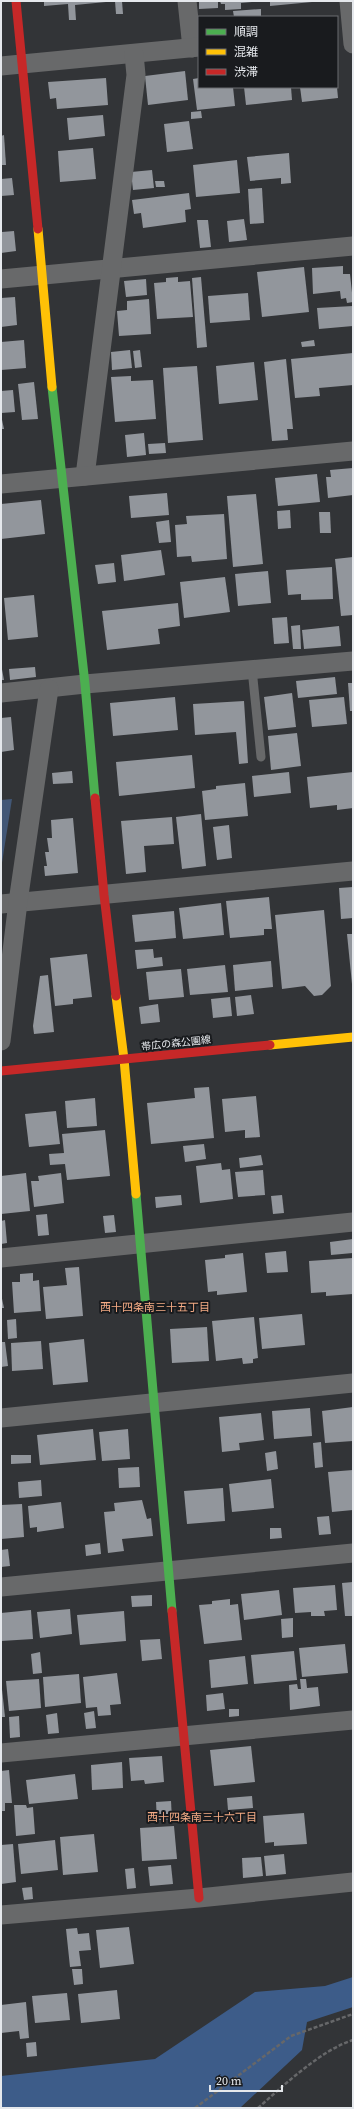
<svg xmlns="http://www.w3.org/2000/svg" width="354" height="2109" viewBox="0 0 354 2109" font-family="'Source Serif 4','Noto Sans JP',serif">
	<style>
		.green { fill: #425776 }
		.forest { fill: #3d5c89 }
		.building { fill: #92969c }
		.lines { fill: none; stroke-linecap: round; stroke-linejoin: round }
		.path { stroke: #666769; stroke-width: 2.5; stroke-dasharray: 4 2; stroke-linecap: butt }
		.lane { stroke: #68696a; stroke-width: 9 }
		.street { stroke: #68696a; stroke-width: 19 }
		.fast { stroke: #4caf50; stroke-width: 9 }
		.slow { stroke: #ffc107; stroke-width: 9 }
		.jam { stroke: #c62828; stroke-width: 9 }
		.labels { text-anchor: middle; dominant-baseline: central; stroke-width: 4; stroke-linejoin: round; paint-order: stroke }
		.street-label { font-size: 10px; fill: #e5e8ec; stroke: #191b1e }
		.neighbourhood-label { font-size: 11px; fill: #f4ab85; stroke: #191b1e }
	</style>
	<rect width="100%" height="100%" fill="#323437"/>
	<path class="green" d="M12,799l-11,70v-69z"/>
	<path class="forest" d="M353,1977v30l-46,15 -5,28 -62,58h-239v-32l154,-17 100,-67 70,-6z"/>
	<g class="building">
		<path d="M44,1h62v1l-31,3 1,15h-7l-1,-16 -24,2z"/>
		<path d="M115,1h7l1,13h-7z"/>
		<path d="M199,1h19v7l-19,1z"/>
		<path d="M220,1h32v1l-11,1v6l-16,1v-6h-4z"/>
		<path d="M270,1h42v1l-42,4z"/>
		<path d="M261,9v8h-27l-1,-6z"/>
		<path d="M185,71l3,29 -40,5 -3,-29z"/>
		<path d="M106,78l2,27 -51,4 -1,-11 -6,1 -2,-17z"/>
		<path d="M199,78v9h34l2,19 -38,4 -4,-31z"/>
		<path d="M244,87h47l1,13 -46,5z"/>
		<path d="M300,87h37l1,11 -36,4z"/>
		<path d="M201,111l1,7 -11,1v-7z"/>
		<path d="M103,115l2,21 -36,4 -2,-22z"/>
		<path d="M189,121l4,28 -26,3 -3,-28z"/>
		<path d="M4,135l2,30h-5v-29z"/>
		<path d="M93,148l3,31 -36,3 -2,-31z"/>
		<path d="M289,153l2,30 -10,1v-6l-31,3 -3,-24z"/>
		<path d="M237,160l3,33 -44,4 -3,-32z"/>
		<path d="M152,170l2,18 -21,2 -2,-18z"/>
		<path d="M12,178l2,17 -13,1v-17z"/>
		<path d="M155,181h9l1,6h-9z"/>
		<path d="M262,188l2,35 -14,1 -2,-35z"/>
		<path d="M189,193l2,16 -6,1 1,12 -43,6 -2,-15 -7,1 -2,-14z"/>
		<path d="M244,219l3,21 -18,2 -2,-21z"/>
		<path d="M197,220h11l3,27 -11,1z"/>
		<path d="M1,230l1,2 12,-1 2,20 -15,2z"/>
		<path d="M343,266v8h7l3,28 -6,1 -1,-5 -5,1 -1,-8 -27,3 -1,-26z"/>
		<path d="M304,267l5,45 -47,5 -5,-45z"/>
		<path d="M178,277v5l12,-1 3,36 -36,2 -3,-36 12,-1v-4z"/>
		<path d="M201,277l6,70 -10,1 -5,-70z"/>
		<path d="M146,279l1,16 -21,2 -2,-16z"/>
		<path d="M248,293l2,27 -40,3 -2,-27z"/>
		<path d="M15,297l2,28 -16,2v-29z"/>
		<path d="M149,299l2,35 -32,2 -2,-25 10,-1v-9z"/>
		<path d="M353,306v20l-34,3 -2,-21z"/>
		<path d="M24,340l2,28 -25,2v-28z"/>
		<path d="M314,340l1,6 -13,1 -1,-5z"/>
		<path d="M130,350l2,18 -20,2 -1,-18z"/>
		<path d="M140,350l2,17 -7,1 -2,-17z"/>
		<path d="M353,353v32l-34,3 1,8 -25,2 -4,-39z"/>
		<path d="M286,359l7,70h-6l1,11 -16,1 -8,-79z"/>
		<path d="M254,362l4,38 -39,4 -3,-38z"/>
		<path d="M197,366l6,74 -35,3 -5,-75z"/>
		<path d="M131,376v5l22,-1 3,39 -41,3 -4,-45z"/>
		<path d="M34,382l4,37 -16,1 -4,-36z"/>
		<path d="M13,390l2,22 -14,1v-22z"/>
		<path d="M1,415l3,14h-3z"/>
		<path d="M144,433l2,22 -19,2 -2,-22z"/>
		<path d="M165,443l1,10 -17,1 -1,-10z"/>
		<path d="M353,468v27l-25,3 -2,-21h5l-1,-7z"/>
		<path d="M317,474l3,28 -42,4 -3,-28z"/>
		<path d="M167,493l2,22 -38,3 -2,-22z"/>
		<path d="M256,494l7,70 -30,3 -6,-71z"/>
		<path d="M41,500l4,34 -44,5v-35z"/>
		<path d="M290,510l1,18 -13,1 -1,-18z"/>
		<path d="M319,512h11l1,21h-11z"/>
		<path d="M224,514l3,45 -35,3 -1,-6 -14,1 -2,-32 12,-1 -1,-8z"/>
		<path d="M169,520l2,22 -12,1 -3,-21z"/>
		<path d="M161,550l4,25 -41,6 -3,-26z"/>
		<path d="M353,557v58l-12,1 -6,-57z"/>
		<path d="M114,563l2,19 -18,2 -3,-19z"/>
		<path d="M332,567l1,32 -32,1v-6l-13,1 -2,-25z"/>
		<path d="M268,571l3,32 -33,3 -3,-32z"/>
		<path d="M225,577l5,35 -46,6 -4,-36z"/>
		<path d="M34,595l4,42 -30,3 -4,-42z"/>
		<path d="M178,603l2,23 -22,3 2,15 -53,6 -5,-39z"/>
		<path d="M287,617l2,26 -15,1 -2,-26z"/>
		<path d="M300,625l1,24h-8l-2,-23z"/>
		<path d="M339,626l2,20 -37,3 -2,-19z"/>
		<path d="M1,664l3,16h-3z"/>
		<path d="M35,667l1,10 -26,3 -1,-11z"/>
		<path d="M335,677l2,17 -39,4 -2,-17z"/>
		<path d="M348,683h5v28h-3z"/>
		<path d="M292,693l4,34 -28,3 -4,-33z"/>
		<path d="M175,697l3,33 -65,6 -3,-33z"/>
		<path d="M344,697l3,27 -35,3 -3,-27z"/>
		<path d="M244,701l4,62 -9,1 -3,-32 -41,3 -2,-31z"/>
		<path d="M11,717l3,33 -13,2v-34z"/>
		<path d="M297,733l4,33 -30,4 -3,-34z"/>
		<path d="M192,755l3,33 -76,8 -3,-34z"/>
		<path d="M72,771l1,12 -20,1 -1,-11z"/>
		<path d="M289,772l2,21 -37,4 -2,-21z"/>
		<path d="M353,772v36l-16,2v-5l-27,3 -3,-31z"/>
		<path d="M245,783l3,33 -43,4 -3,-29 14,-2v-3z"/>
		<path d="M201,814l5,52 -24,3 -6,-52z"/>
		<path d="M172,817l2,27 -30,2 2,26 -20,2 -5,-53z"/>
		<path d="M73,818l5,55 -33,3 -1,-10h3l-2,-14h4l-2,-14h5l-1,-18z"/>
		<path d="M229,825l3,33 -15,2 -4,-33z"/>
		<path d="M353,887v31l-12,1 -2,-31z"/>
		<path d="M269,897l3,32h-8v6l-34,3 -4,-37z"/>
		<path d="M221,903l3,32 -41,4 -4,-31z"/>
		<path d="M324,910l7,76 -9,9 -8,1 -9,-10 -23,3 -7,-74z"/>
		<path d="M174,911l2,27 -41,4 -3,-27z"/>
		<path d="M347,934h6v50h-1z"/>
		<path d="M153,949l1,9 8,-1 1,9 -26,3 -2,-19z"/>
		<path d="M87,954l5,43 -19,2v5l-18,2 -5,-48z"/>
		<path d="M271,961l2,26 -38,4 -2,-26z"/>
		<path d="M225,965l3,27 -38,3 -3,-26z"/>
		<path d="M181,969l3,28 -35,3 -3,-28z"/>
		<path d="M48,975l6,57 -20,2 -1,-8 7,-50z"/>
		<path d="M251,995l3,19 -17,2 -2,-19z"/>
		<path d="M230,997l2,19 -19,2 -2,-19z"/>
		<path d="M158,1004l2,18 -19,2 -2,-17z"/>
		<path d="M209,1087l5,51 -63,6 -4,-41 48,-5 -1,-10z"/>
		<path d="M256,1096l4,41 -15,1v-8l-20,2 -3,-33z"/>
		<path d="M95,1098l2,28 -30,2 -2,-27z"/>
		<path d="M56,1111l4,33 -31,3 -4,-33z"/>
		<path d="M105,1130l5,46 -43,4 -2,-16 -15,1 -1,-11 15,-1 -2,-19z"/>
		<path d="M204,1144l2,15 -21,3 -2,-16z"/>
		<path d="M261,1155l2,10 -23,3 -1,-10z"/>
		<path d="M221,1163l1,7 8,-1 3,30 -33,4 -4,-37z"/>
		<path d="M263,1170l2,25 -27,2 -3,-25z"/>
		<path d="M26,1173l4,38 -29,3v-38z"/>
		<path d="M61,1173l3,30 -30,4 -3,-26h8l-1,-5z"/>
		<path d="M181,1195l1,10 -26,3 -1,-11z"/>
		<path d="M282,1195l2,18 -11,1 -2,-18z"/>
		<path d="M47,1214l2,21 -11,1 -2,-21z"/>
		<path d="M114,1215l2,17 -11,1 -2,-17z"/>
		<path d="M5,1220l2,23 -6,1v-23z"/>
		<path d="M353,1239v14l-22,2 -1,-13z"/>
		<path d="M286,1251l2,21 -21,1 -2,-20z"/>
		<path d="M243,1253l4,39 -30,3v-4l-9,1 -3,-32 20,-2v-3z"/>
		<path d="M353,1258v36l-27,2v-4l-15,1 -2,-32z"/>
		<path d="M79,1267l4,49 -37,3 -3,-32 24,-2 -2,-17z"/>
		<path d="M33,1273v8l6,-1 2,31 -27,2 -2,-31h8v-8z"/>
		<path d="M1,1294l3,14h-3z"/>
		<path d="M302,1314l3,31 -43,4 -3,-31z"/>
		<path d="M254,1317l4,41 -5,1v4l-10,1 -1,-6 -26,3 -4,-40z"/>
		<path d="M16,1319l1,19 -9,1 -1,-19z"/>
		<path d="M207,1327l2,34 -37,2 -2,-34z"/>
		<path d="M84,1339l4,43 -35,3 -4,-42z"/>
		<path d="M41,1341l2,28 -31,2 -1,-28z"/>
		<path d="M1,1342h4l3,24 -7,1z"/>
		<path d="M353,1407v34l-28,2 -3,-32z"/>
		<path d="M310,1408l2,28 -38,3 -2,-28z"/>
		<path d="M261,1413l3,27 -25,3 1,7 -18,2 -3,-35z"/>
		<path d="M93,1429l3,31 -56,5 -3,-30z"/>
		<path d="M128,1429l2,30 -28,2 -3,-29z"/>
		<path d="M321,1442l2,25 -8,1 -2,-25z"/>
		<path d="M276,1451l2,18 -11,2 -2,-18z"/>
		<path d="M11,1455h20v8l-20,1z"/>
		<path d="M139,1467l1,20 -21,1 -1,-20z"/>
		<path d="M353,1470v40l-21,2 -4,-40z"/>
		<path d="M271,1479l3,29 -42,4 -3,-28z"/>
		<path d="M41,1480l1,16 -23,2 -1,-16z"/>
		<path d="M223,1488l2,33 -38,3 -3,-33z"/>
		<path d="M142,1500l5,19 4,-1 2,18 -31,3 2,12 -16,2 -4,-41 11,-1 -1,-8z"/>
		<path d="M61,1502l3,26 -27,4v-5l-7,1 -2,-22z"/>
		<path d="M22,1504l2,33 -23,2v-34z"/>
		<path d="M329,1516l2,18 -12,1 -2,-18z"/>
		<path d="M270,1528h11l1,10 -12,1z"/>
		<path d="M100,1543l1,11 -15,2 -1,-11z"/>
		<path d="M8,1549l2,17 -9,1v-17z"/>
		<path d="M353,1582v34h-8l-3,-33z"/>
		<path d="M335,1585l2,25 -13,1 1,5h-14v-4l-16,1 -2,-25z"/>
		<path d="M279,1590l3,25 -38,5 -3,-26z"/>
		<path d="M152,1595v11l-20,1 -1,-11z"/>
		<path d="M230,1599v6l8,-1 4,36 -38,4 -5,-39 13,-1v-3z"/>
		<path d="M70,1609l2,25 -32,4 -3,-26z"/>
		<path d="M31,1610l2,29 -32,2v-28z"/>
		<path d="M124,1611l2,30 -46,4 -3,-30z"/>
		<path d="M293,1618v19l-11,1 -1,-19z"/>
		<path d="M160,1639l2,20 -20,2 -2,-21z"/>
		<path d="M345,1644l3,29 -46,4 -3,-29z"/>
		<path d="M294,1651l3,29 -43,4 -3,-29z"/>
		<path d="M40,1652l2,21 -9,1 -2,-20z"/>
		<path d="M245,1656l3,28 -37,4 -2,-28z"/>
		<path d="M117,1673l4,31 -11,1 1,10 -13,1 -1,-9 -11,1 -3,-31z"/>
		<path d="M79,1674l2,29 -36,4 -2,-30z"/>
		<path d="M39,1679l2,29 -32,3 -3,-30z"/>
		<path d="M300,1679h6l1,9 11,-1 2,19 -30,4 -1,-25 8,-1 1,5h3z"/>
		<path d="M1,1680l4,37h-4z"/>
		<path d="M223,1693l2,16 -18,2 -1,-16z"/>
		<path d="M229,1709h10v7l-10,1z"/>
		<path d="M94,1711l2,17 -10,1 -2,-16z"/>
		<path d="M57,1713l2,20 -11,1 -2,-19z"/>
		<path d="M19,1716l1,21 -10,1 -1,-21z"/>
		<path d="M251,1746l4,36 -41,4 -4,-36z"/>
		<path d="M162,1756l2,26 -19,2 -1,-4 -13,1 -2,-23z"/>
		<path d="M122,1762l1,26 -31,2 -1,-25z"/>
		<path d="M9,1770l3,33h-7v8h-4v-40z"/>
		<path d="M75,1774l3,25 -49,5 -3,-24z"/>
		<path d="M252,1796l1,12 -25,2 -1,-12z"/>
		<path d="M171,1801l1,18 -15,1 -1,-18z"/>
		<path d="M14,1805h12l1,3 6,-1 2,27 -19,2z"/>
		<path d="M304,1813l3,31 -33,2v-4l-9,1 -2,-27z"/>
		<path d="M174,1826l3,33 -35,2 -2,-33z"/>
		<path d="M94,1834l4,38 -35,3 -3,-38z"/>
		<path d="M55,1840l3,30 -37,4 -3,-30z"/>
		<path d="M13,1844l3,38 -15,2v-39z"/>
		<path d="M284,1854l2,20 -20,2 -2,-20z"/>
		<path d="M261,1857l2,19 -20,2 -1,-20z"/>
		<path d="M171,1865l2,19 -23,2 -2,-19z"/>
		<path d="M134,1868l2,20 -9,1 -2,-20z"/>
		<path d="M32,1887l1,12 -9,1 -2,-12z"/>
		<path d="M129,1927l5,37 -34,4 -4,-38z"/>
		<path d="M77,1928l1,6 11,-1 2,17 -12,1 2,15 -11,1 -4,-38z"/>
		<path d="M72,1969h10l1,15 -9,1z"/>
		<path d="M117,1990l3,29 -39,4 -3,-29z"/>
		<path d="M67,1993l3,27 -35,3 -3,-27z"/>
		<path d="M26,2002l3,36 -9,1 -1,-8 -18,2v-28z"/>
		<path d="M36,2042l1,14 -10,1 -1,-14z"/>
	</g>
	<g class="lines">
		<g class="path">
			<path d="M195,2108l96,-72 62,-22"/>
			<path d="M258,2108c25,-22 63,-58 95,-68"/>
		</g>
		<path class="lane" d="M252,669l9,88"/>
		<g class="street">
			<path d="M187,1l5,47"/>
			<path d="M349,1l4,43"/>
			<path d="M1,66l198,-19"/>
			<path d="M1,279l352,-33"/>
			<path d="M85,476l51,-401 -2,-21"/>
			<path d="M1,484l352,-33"/>
			<path d="M1,693l84,-9 268,-23"/>
			<path d="M1,904l352,-33"/>
			<path d="M1,1041l17,-139 31,-213"/>
			<path d="M1,1258l352,-36"/>
			<path d="M1,1418l352,-35"/>
			<path d="M1,1587l352,-34"/>
			<path d="M1,1753l352,-33"/>
			<path d="M1,1915l198,-17 154,-16"/>
		</g>
		<g class="fast">
			<path d="M52,387l33,297 10,114"/>
			<path d="M136,1194l36,417"/>
		</g>
		<g class="slow">
			<path d="M38,229l14,158"/>
			<path d="M116,996l8,63 12,135"/>
			<path d="M270,1045l83,-8"/>
		</g>
		<g class="jam">
			<path d="M16,1l22,228"/>
			<path d="M95,798l9,97 12,101"/>
			<path d="M1,1071l269,-26"/>
			<path d="M172,1611l27,287"/>
		</g>
	</g>
	<g class="labels">
		<g class="street-label">
			<text transform="translate(176 1043) rotate(-6)">帯広の森公園線</text>
		</g>
		<g class="neighbourhood-label">
			<text x="155" y="1307">西十四条南三十五丁目</text>
			<text x="202" y="1817">西十四条南三十六丁目</text>
		</g>
	</g>
	<rect width="354" height="2109" fill="none" stroke="#e5e8ec" stroke-width="4"/>
	<rect x="198" y="16" width="140" height="72" fill="#191b1e" stroke="#6b6d70"/>
	<rect x="206" y="29" width="20" height="6" fill="#4caf50" stroke="#6b6d70"/>
	<text x="234" y="36" font-size="12" fill="#e5e8ec">順調</text>
	<rect x="206" y="49" width="20" height="6" fill="#ffc107" stroke="#6b6d70"/>
	<text x="234" y="56" font-size="12" fill="#e5e8ec">混雑</text>
	<rect x="206" y="69" width="20" height="6" fill="#c62828" stroke="#6b6d70"/>
	<text x="234" y="76" font-size="12" fill="#e5e8ec">渋滞</text>
	<path d="M210 2085v6h72v-6" fill="none" stroke="#e5e8ec" stroke-width="2"/>
	<text x="216" y="2085" font-size="12" fill="#e5e8ec" stroke="#191b1e" stroke-width="3" paint-order="stroke">20 m</text>
</svg>
